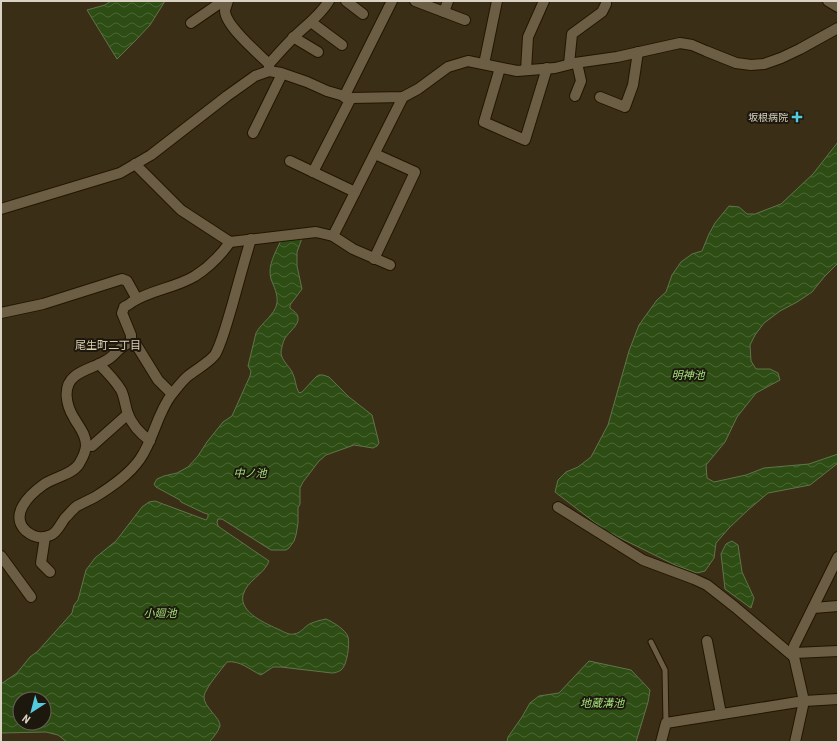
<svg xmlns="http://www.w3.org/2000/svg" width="839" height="743" viewBox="0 0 839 743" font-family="'Roboto Condensed','Noto Sans JP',sans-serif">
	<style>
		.water { fill: url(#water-waves); stroke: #617549; fill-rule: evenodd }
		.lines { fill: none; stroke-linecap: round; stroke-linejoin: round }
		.service-casing { stroke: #221601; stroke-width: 7 }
		.minor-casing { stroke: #221601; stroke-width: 12 }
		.service { stroke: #6c5e45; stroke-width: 5 }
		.minor { stroke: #6c5e45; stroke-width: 10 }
		.poi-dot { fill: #54cade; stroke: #1d180d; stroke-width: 1.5 }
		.labels { text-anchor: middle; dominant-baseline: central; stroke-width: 4; stroke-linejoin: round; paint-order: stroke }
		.poi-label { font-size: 10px; fill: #dad3c4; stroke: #1d180d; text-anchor: end }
		.neighbourhood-label { font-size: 11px; fill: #dcccb0; stroke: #1d180d }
		.water-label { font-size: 11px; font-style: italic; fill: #a3e07c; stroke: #1d180d }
	</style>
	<defs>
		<pattern id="water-waves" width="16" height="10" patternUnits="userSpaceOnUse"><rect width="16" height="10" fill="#2d4d14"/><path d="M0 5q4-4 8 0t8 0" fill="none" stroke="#4b6635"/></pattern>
	</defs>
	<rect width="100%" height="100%" fill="#3b2e16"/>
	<g class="water">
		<path d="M111,1h54l-15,24 -15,16 -18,18 -30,-49 18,-5z"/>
		<path d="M838,142v121l-14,14 -12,15 -15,10 -17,9 -16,12 -9,12 -5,10 1,16 5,8h14l8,4 2,7 -24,13 -19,24 -12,25 -19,23 1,13 7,4 32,-7 18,-7 45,-4 29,-10v9l-28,22 -42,8 -20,17 -19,18 -13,15 -2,15 -9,13 -8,2 -22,-8 -69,-34 -51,-39 3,-12 8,-8 12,-5 13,-10 17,-32 21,-74 10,-26 18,-25 9,-8 6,-17 9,-13 11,-8 10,-3 7,-17 6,-11 14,-17 10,1 8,7h8l26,-10 32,-30z"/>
		<path d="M302,238l-5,14v14l5,23 -12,16v3c3,3 8,5 8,10 1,7 -9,14 -13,20 -2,4 -4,11 -4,15 1,8 8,13 11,19 4,7 3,14 7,21l3,-1 14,-15 3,-2h4l6,2 20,20 23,18 7,28 -2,3 -4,2 -19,-3 -28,10 -7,6 -16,21 -3,6v16l-2,4v15l-2,12 -2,6 -5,7 -3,2h-15l-49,-31h-4l-1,3 1,4 4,3 47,32c-5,14 -22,19 -26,34 -4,18 24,29 37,35 4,2 9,5 14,4 8,-1 11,-9 18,-11 4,-2 10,-3 14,-4 7,3 20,11 22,18 2,7 -1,29 -7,33 -3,2 -6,3 -9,3l-51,-6h-8l-12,8c-11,-5 -21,-15 -34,-13 -6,8 -21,25 -23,34 -1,11 17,22 16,30 -2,6 -7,12 -11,16h-142l-9,-7 -12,-3 -45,1v-49l16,-11 13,-16 8,-6 34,-38 2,-8 4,-5 8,-30 9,-12 21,-17 26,-34 7,-5 6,-1 51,19 2,-3v-3l-4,-1 -23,-11 -1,-2 -24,-13 -2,-3 3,-5 7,-3 13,-3 11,-6 10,-11 9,-14 16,-20 9,-6 18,-40 1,-5 -3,-5 8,-33c5,-10 19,-18 21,-30 1,-9 -3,-16 -6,-24 -4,-14 5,-27 10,-39zM20,699h24v24h-24z"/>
		<path d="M732,541l6,4 4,27 12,26 -3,10 -26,-19 -4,-35 5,-10z"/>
		<path d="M589,661l42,9 19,20 -2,12 -12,40h-129l1,-5 14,-20 8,-14 9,-7 20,-3z"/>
	</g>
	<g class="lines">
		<defs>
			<path id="service" d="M651,642l14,28 1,53"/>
			<g id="minor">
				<path d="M228,1c-1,3 -2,6 -3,9 -1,15 34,44 44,54"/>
				<path d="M346,1l17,13"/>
				<path d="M415,1l50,19"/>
				<path d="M828,1l10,6"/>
				<path d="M444,12l4,-11"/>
				<path d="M311,22l31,23"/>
				<path d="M191,23l32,-22"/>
				<path d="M293,37l25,15"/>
				<path d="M484,64l13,-63"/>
				<path d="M569,64l3,-30 30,-22 4,-8v-3"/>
				<path d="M500,68l-16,54 41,18 22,-72"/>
				<path d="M526,70l2,-33 16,-36"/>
				<path d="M269,71v-7c8,-9 16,-18 24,-26 13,-13 25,-20 36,-37"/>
				<path d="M575,96l6,-15 -4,-18"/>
				<path d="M344,97l48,-96"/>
				<path d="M600,97l25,10 8,-22 5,-33"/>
				<path d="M253,133l29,-59"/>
				<path d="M290,161l65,31"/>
				<path d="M135,164l46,46 49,32 86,-10 17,4 20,13 37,16"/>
				<path d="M313,172l38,-74"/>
				<path d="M1,209l119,-36 31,-18 76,-59 28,-20 14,-5 12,2 26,9 20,9 24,7 52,-1 15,-8 30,-22 20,-6 49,10 38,-3 20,-5 42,-6 63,-14 12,2 14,6 30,12 15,2 13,-1 17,-6 19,-9 38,-21"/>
				<path d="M333,236l70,-139"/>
				<path d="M374,259l41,-87 -40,-18"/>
				<path d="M1,313l42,-9 79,-25 5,2 10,18"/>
				<path d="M131,342v-7l-9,-22c0,0 2,-5 2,-6 2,-1 6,-3 8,-5 19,-12 43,-14 63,-26 14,-9 26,-21 35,-34"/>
				<path d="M99,364c8,8 16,16 22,26 4,8 4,16 7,24 4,11 13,20 22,27"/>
				<path d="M172,394l-14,-14 -21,-34 -6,-4c-14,5 -15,14 -26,19 -10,6 -21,8 -30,15 -13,10 -9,29 -1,42 5,9 12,16 12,27 0,6 -4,14 -7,19 -7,11 -25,13 -36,21 -14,10 -34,30 -17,46 7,6 16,8 25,4 6,-2 10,-12 14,-17 4,-4 8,-9 12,-12 6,-3 12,-6 18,-9 16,-10 34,-22 45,-38 14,-20 17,-46 32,-65 5,-6 10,-13 16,-18 7,-6 24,-15 28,-23 7,-14 11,-31 16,-47 6,-22 12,-44 19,-67"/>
				<path d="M86,445l6,1 36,-32"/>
				<path d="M558,507l85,53 51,19 13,6 28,22 59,50"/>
				<path d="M45,537l-4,26 9,9"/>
				<path d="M1,556l30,41"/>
				<path d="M813,608l25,-2"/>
				<path d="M707,641l14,73"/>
				<path d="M794,653l44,-2"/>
				<path d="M661,742l5,-19 138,-22 34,-2"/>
				<path d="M795,742l9,-41 -10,-44v-11l44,-89"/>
			</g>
		</defs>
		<use href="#service" class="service-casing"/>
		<use href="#minor" class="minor-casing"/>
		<use href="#service" class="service"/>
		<use href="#minor" class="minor"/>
	</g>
	<path class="poi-dot" d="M795 111h4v4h4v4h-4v4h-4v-4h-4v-4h4z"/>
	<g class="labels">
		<g class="poi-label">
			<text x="788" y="117">坂根病院</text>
		</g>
		<g class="neighbourhood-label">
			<text x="108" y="345">尾生町二丁目</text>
		</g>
		<g class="water-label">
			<text x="688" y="375">明神池</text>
			<text x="250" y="473">中ノ池</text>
			<text x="160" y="613">小廻池</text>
			<text x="602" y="703">地蔵溝池</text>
		</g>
	</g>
	<rect width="839" height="743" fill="none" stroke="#dad3c4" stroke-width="4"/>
	<g transform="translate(32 711) rotate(216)"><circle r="19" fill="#1d180d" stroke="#696356"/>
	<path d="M0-3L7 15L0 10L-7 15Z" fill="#54cade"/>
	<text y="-6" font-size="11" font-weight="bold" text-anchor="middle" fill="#dad3c4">N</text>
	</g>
</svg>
